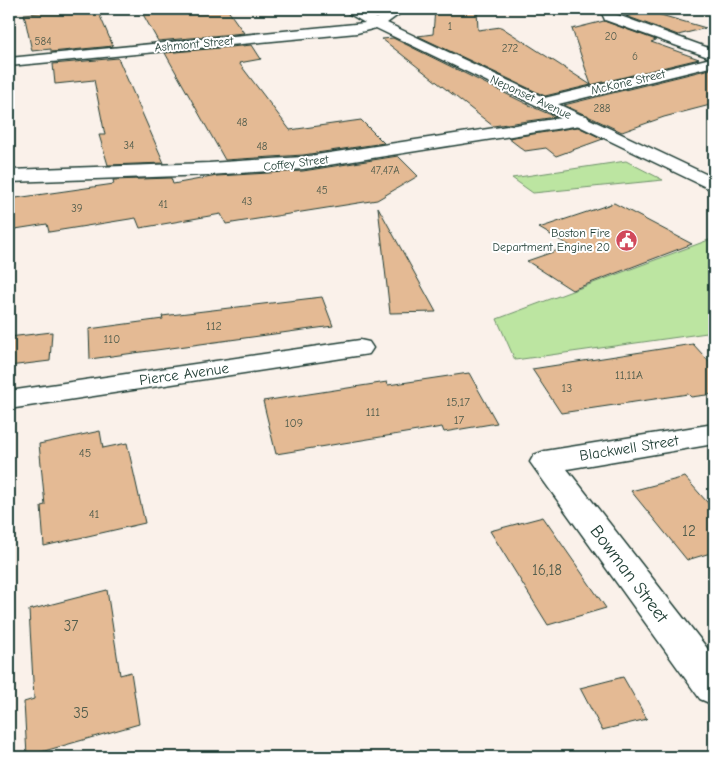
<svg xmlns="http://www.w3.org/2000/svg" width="723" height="766" viewBox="0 0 723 766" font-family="'Comic Neue',sans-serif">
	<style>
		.green { fill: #bce5a1; stroke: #6e916a }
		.building { fill: #e4ba94; stroke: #1f3d34 }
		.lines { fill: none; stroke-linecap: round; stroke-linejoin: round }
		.minor-casing { stroke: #1f3d34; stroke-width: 3 }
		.secondary-casing { stroke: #1f3d34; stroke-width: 3 }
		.minor { fill: #fff; fill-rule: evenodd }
		.secondary { fill: #fff; fill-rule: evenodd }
		.labels { text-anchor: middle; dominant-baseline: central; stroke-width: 4; stroke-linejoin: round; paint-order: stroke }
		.far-number-label { font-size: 11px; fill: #505c4c }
		.far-street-label { font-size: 12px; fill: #1f3d34; stroke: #fff }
		.far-poi-label { font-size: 12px; fill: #1f3d34; stroke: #fff; text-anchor: end }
		.number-label { font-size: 12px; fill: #505c4c }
		.street-label { font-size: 15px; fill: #1f3d34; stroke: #fff }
		.near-number-label { font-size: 15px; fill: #505c4c }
		.near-street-label { font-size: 18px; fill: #1f3d34; stroke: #fff }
	</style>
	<rect width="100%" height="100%" fill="#faf1ea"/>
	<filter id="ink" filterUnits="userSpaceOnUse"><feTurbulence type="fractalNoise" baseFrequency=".02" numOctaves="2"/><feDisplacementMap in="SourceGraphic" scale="10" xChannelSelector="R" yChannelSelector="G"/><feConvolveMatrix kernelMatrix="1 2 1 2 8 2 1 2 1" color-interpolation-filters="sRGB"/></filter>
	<g filter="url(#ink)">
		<g class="green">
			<path d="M626,161l37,19 -130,13 -21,-15z"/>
			<path d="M714,238v94l-199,28 -18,-41z"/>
		</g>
		<g class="building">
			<path d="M77,9h20l16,37 -62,6v-3l-19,2 -8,-37z"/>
			<path d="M140,9h87l17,24 -86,8z"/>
			<path d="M435,9h42l1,21 23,-3 90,58 -19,-56 32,-8 52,19 -5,2 48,17 -154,37 -127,-60 15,-2z"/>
			<path d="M647,11l59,17 -28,7 -52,-19z"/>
			<path d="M393,38l142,70 21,9 -63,9 -111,-87z"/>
			<path d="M252,45l9,14 -22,4 51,67 71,-10 23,23 -81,12 -78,5 -60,-107z"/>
			<path d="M118,58l46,105 -56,2 -9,-30h6l-11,-55 -39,4 -2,-20z"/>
			<path d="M714,68v36l-50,13 -42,15 -58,-27z"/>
			<path d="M578,127l25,12 -47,17 -10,-8 -21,3 -17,-13z"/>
			<path d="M398,156l20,20 -41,24 -151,24 -5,-10 -81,14 -4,-10 -87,14 -2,-8 -38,6v-31l105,-15 -1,-4 58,-2 2,6 44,-8 86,-5z"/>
			<path d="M614,203l78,41 -120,46 -45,-29 43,-15 -31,-18z"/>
			<path d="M378,207l58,105 -46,1z"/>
			<path d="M322,297l11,29 -243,33 -1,-30 74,-10 -1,-3z"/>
			<path d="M52,332l-2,29 -41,5v-29z"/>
			<path d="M693,344l21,23v27l-23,3 -3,-3 -127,19 -29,-44z"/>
			<path d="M469,373l28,50 -53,9 -2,-5 -166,27 -13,-53 124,-19 1,3z"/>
			<path d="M100,431l3,17 24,-5 18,80 -101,23 -3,-40 4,-1 -6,-61z"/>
			<path d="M685,477l29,33v42l-27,8 -56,-69z"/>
			<path d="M543,517l63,91 -58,17 -58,-94z"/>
			<path d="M107,590l13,85 11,-3 8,52 -112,32 -3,-54 10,-3 -5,-89z"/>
			<path d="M623,677l24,42 -45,11 -22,-42z"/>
		</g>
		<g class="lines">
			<defs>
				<g id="minor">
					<path d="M600,9h12l3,5 99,36v16l-172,42 -6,-2 -2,-3 2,-3 175,-42 -106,-38z"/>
					<path d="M581,115l6,1 2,4 -2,4 -284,45 -94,6 -200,7v-12l200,-7 94,-6z"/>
					<path d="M360,340l9,2 4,6 -4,6 -360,55v-18z"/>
					<path d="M714,424v20l-147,25 147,188v48l-14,-6 -170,-237 4,-7 11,-4z"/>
				</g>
				<path id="secondary" d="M341,9h16l20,9 15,-9h14l-19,14 327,155v13l-338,-163 -19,5 -348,33v-8l356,-35z"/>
			</defs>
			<use href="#minor" class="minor-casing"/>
			<use href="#secondary" class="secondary-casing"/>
			<use href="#minor" class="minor"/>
			<use href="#secondary" class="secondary"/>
		</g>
	</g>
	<defs>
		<symbol id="civic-disc" viewBox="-11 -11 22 22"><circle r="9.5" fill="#d1495b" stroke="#fff"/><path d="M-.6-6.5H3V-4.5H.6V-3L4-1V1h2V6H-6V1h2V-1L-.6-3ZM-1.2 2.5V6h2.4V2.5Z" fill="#fff"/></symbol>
	</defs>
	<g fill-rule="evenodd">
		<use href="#civic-disc" x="614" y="228" width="25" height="25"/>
	</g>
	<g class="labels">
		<g class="far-number-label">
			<text x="450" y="26">1</text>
			<text x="611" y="36">20</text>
			<text x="43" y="41">584</text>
			<text x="510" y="48">272</text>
			<text x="635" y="56">6</text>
			<text x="602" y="108">288</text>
			<text x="242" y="122">48</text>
			<text x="129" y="145">34</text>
			<text x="262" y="146">48</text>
			<text x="385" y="170">47,47A</text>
			<text x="322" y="190">45</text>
			<text x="247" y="201">43</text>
			<text x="163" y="204">41</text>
			<text x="77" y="208">39</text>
		</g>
		<g class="far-street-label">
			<text transform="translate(194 44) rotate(-5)">Ashmont Street</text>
			<text transform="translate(628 82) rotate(-13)">McKone Street</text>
			<text transform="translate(531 97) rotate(25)">Neponset Avenue</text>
			<text transform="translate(296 163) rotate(-7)">Coffey Street</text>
		</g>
		<g class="far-poi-label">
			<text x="610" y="233">Boston Fire<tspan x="610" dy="14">Department Engine 20</tspan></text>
		</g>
		<g class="number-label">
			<text x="214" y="326">112</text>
			<text x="112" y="339">110</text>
			<text x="629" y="375">11,11A</text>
			<text x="567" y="388">13</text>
			<text x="458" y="402">15,17</text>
			<text x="373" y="412">111</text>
			<text x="459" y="420">17</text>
			<text x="294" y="423">109</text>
			<text x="85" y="453">45</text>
			<text x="94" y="514">41</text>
		</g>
		<g class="street-label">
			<text transform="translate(184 374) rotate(-8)">Pierce Avenue</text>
			<text transform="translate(629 448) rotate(-9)">Blackwell Street</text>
		</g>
		<g class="near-number-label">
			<text x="689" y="531">12</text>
			<text x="547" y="570">16,18</text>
			<text x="71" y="626">37</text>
			<text x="81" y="713">35</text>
		</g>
		<g class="near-street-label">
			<text transform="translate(629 574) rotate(53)">Bowman Street</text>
		</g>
	</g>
	<rect width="723" height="766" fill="none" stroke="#fff" stroke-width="30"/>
	<rect x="15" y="15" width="693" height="736" fill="none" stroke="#1f3d34" stroke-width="2" filter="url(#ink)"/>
</svg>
